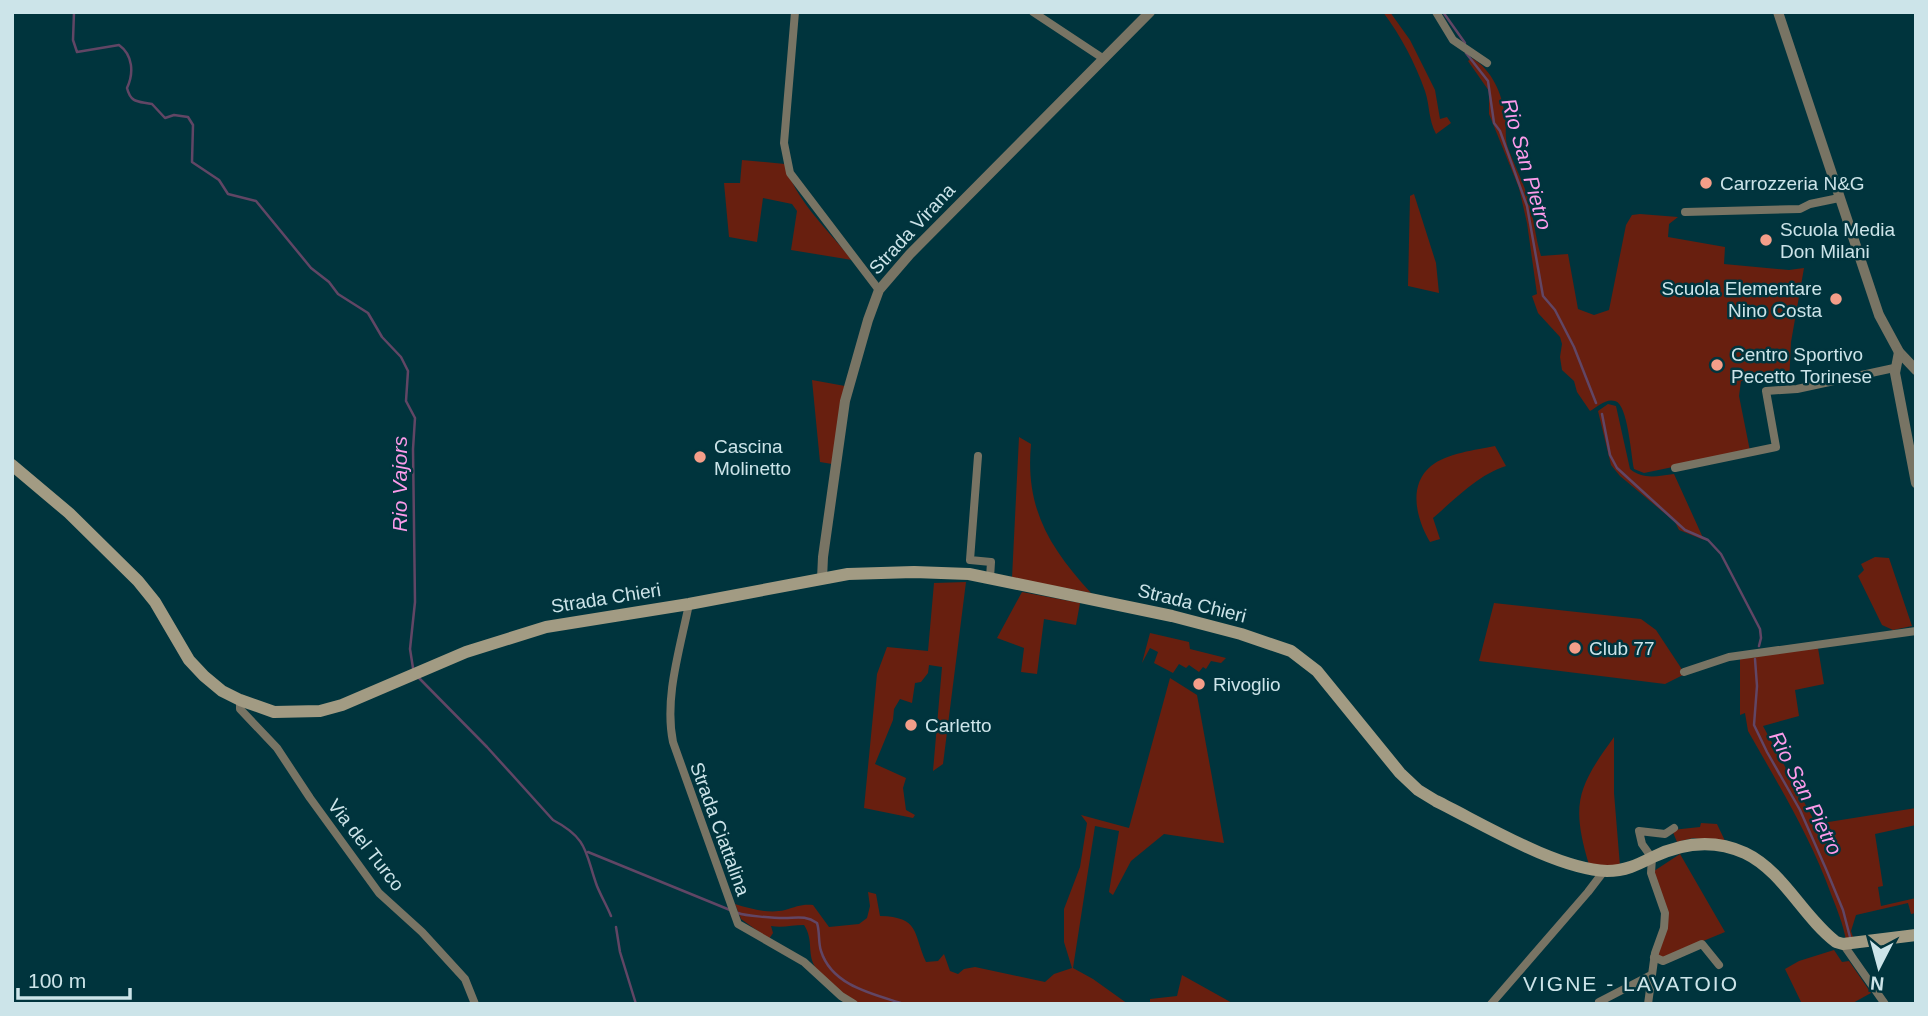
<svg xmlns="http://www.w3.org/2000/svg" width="1928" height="1016" viewBox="0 0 1928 1016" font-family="Arial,sans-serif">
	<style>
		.green { fill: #681f0f }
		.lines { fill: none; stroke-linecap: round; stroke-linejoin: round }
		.stream { stroke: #614665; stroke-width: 2.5 }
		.minor { stroke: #787464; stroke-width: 8 }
		.tertiary { stroke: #787464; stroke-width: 10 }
		.secondary { stroke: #a29b83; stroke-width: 12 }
		.poi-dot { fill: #f49e89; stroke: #00343d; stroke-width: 2.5 }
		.labels { text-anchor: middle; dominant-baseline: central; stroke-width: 5; stroke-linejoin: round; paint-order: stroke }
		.poi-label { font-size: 19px; fill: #cce4e9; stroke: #00343d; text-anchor: start }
		.street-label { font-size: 19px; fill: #cce4e9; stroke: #00343d }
		.water-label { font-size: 21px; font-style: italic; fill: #fc9bea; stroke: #00343d }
		.neighbourhood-label { font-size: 21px; letter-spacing: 2px; fill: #cce4e9; stroke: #00343d }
	</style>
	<rect width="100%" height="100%" fill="#00343d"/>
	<g class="green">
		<path d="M1383,12h7l20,28 25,50 5,29 7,-2 4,6 -15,11c-8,-16 -6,-28 -11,-43 -10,-28 -24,-55 -42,-79z"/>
		<path d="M1472,58c20,12 30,35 33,58 2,11 -1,21 3,32 6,17 15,33 20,50 6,19 7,39 13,58l27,-2 10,55 16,6 15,-5 17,-85 6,-10 8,-1 38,3 -9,7 -1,13 57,10 -1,17 65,6 15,-2 -13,74 -2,42 -48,-3 -2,15 11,55 -106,22 -10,-4c-3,-13 -6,-65 -19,-68 -9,-3 -18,6 -25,10l-13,-19 -3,-11 -12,-11 -2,-13 2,-13 -2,-7 -22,-24 -6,-17 5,-2 -10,-71 -8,-35 -30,-74v-23l-21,-30z"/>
		<path d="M742,160l43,4c10,36 44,67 67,96l-61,-10 6,-39 -5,-7 -29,-6 -6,44 -28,-5 -5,-54h16z"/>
		<path d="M1414,194l22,69 3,30 -31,-7 2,-90z"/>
		<path d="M812,380l33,6 -13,78 -12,-2z"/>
		<path d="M1608,404l8,2 14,63c13,11 28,7 44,5l30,66 -25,-10 -4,-8 -55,-46 -9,-11 -13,-54z"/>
		<path d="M1019,437l12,7c-6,64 18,103 60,149l-79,-15z"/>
		<path d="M1495,446l11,20c-27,8 -52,34 -73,52l7,21 -10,3c-13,-22 -23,-56 1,-76 16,-13 45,-16 64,-20z"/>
		<path d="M1875,557l14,1 23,68 -19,4 -11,-5 -24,-49 6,-6 -3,-6z"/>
		<path d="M966,582l-23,182 -10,7 9,-104 -13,-2 -1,8 -7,9 -6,1 -3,20 -12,-4 -6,10 -1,11 -18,44 31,14 -3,10 3,22 9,5 -2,3 -49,-10 13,-134 10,-27 41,4 6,-68z"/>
		<path d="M1022,592l58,11 -4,22 -32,-6 -7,55 -16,-2 3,-24 -27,-10z"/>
		<path d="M1494,603l147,16 15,11 29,44 -20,10 -186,-23z"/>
		<path d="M1150,633l39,9 1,7 36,9 -5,5 -10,-2 -5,8 -3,-2 -4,5 -10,-7 -3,3 -7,-4 -6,9 -19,-10 4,-11 -8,-4 -8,15z"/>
		<path d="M1818,648l6,36 -29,6 4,26 -36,10 53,98 100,-16v17l-41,9 8,52 -5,1 3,19 35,-8v15l-5,1 -3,-11 -52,12 -5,16 3,9h-8c-3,-16 -9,-31 -15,-46 -21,-58 -53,-110 -83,-163l-3,-18 -5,2v-57z"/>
		<path d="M1170,678l27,17 27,148 -60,-9 -33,27 -18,34 -4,-3 10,-61 -24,-5 -22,142 20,11 35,25h-269c-13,-8 -40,-27 -46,-41 -5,-13 0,-24 -9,-38 -12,0 -21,3 -33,1l2,7 -4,6 -28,-20 -6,-15c16,5 34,10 50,6 11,-3 16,-6 28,-5l16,22 30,-3 8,-6 3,-12 -2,-14 8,2 4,22c40,1 33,17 46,46l12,-1 6,-7 6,17 8,3 6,-5 11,-2 70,15 9,-8 18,-6 -8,-26v-33l16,-42 7,-44 -6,-8 48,13z"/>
		<path d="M1614,737v56l6,73 -31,-1c-18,-61 -12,-77 25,-128z"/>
		<path d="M1701,823l16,1 9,19 -33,-5 -16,4 -5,-12 28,-3z"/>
		<path d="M1680,854l45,78 -63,26 -4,-3 9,-28 -13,-56z"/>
		<path d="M1834,950l8,12 7,-1 22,32 -20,11h-49l-17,-35 14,-8z"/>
		<path d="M1182,975l52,29h-84v-5l27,-3z"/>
	</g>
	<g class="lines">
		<g class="stream">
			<path d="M74,12l-1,28 4,12 42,-7c14,10 15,28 8,43 4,16 12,13 25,16l13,14 9,-3 14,2 5,8 -1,37 27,18 9,14 28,7 55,67 18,14 9,12 30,19 14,24 19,20 7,14 -2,30 9,17 -2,31 2,153 -5,47 3,19"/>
			<path d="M1443,12l22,31"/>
			<path d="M1466,53l22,28 6,42 6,8 27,75 16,90 12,14 19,37 22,56"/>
			<path d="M1602,414l8,41 7,13 68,62 23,10 13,14 39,75 1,9 -2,8"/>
			<path d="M1755,659l2,27 -3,39 13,27 33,58 26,59 17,41 7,27"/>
			<path d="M418,677l69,70 66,73c36,19 32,33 44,66 4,10 10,20 14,30"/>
			<path d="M588,852l142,58"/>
			<path d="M738,913c7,3 37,5 46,5 13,0 21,-3 33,5 3,9 1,19 4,28 11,35 52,43 83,53"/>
			<path d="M616,927l4,25 16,52"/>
		</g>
		<g class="minor">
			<path d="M795,12l-11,131 6,30 89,117"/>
			<path d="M1033,12l71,47"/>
			<path d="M1436,12l17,28 34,23"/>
			<path d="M1685,212l115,-3 10,-5 29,-6"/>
			<path d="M978,456l-8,104 21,2 -1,16"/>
			<path d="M1675,468l101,-21 -10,-56 31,-2 97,-21"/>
			<path d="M689,604c-9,45 -25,94 -16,138l65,182 66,38 37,34 13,8"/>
			<path d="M1684,672l45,-15 187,-26"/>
			<path d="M240,700v9l37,39 33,50 69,95 43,39 43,47 10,25"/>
			<path d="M1843,944l42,60"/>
			<path d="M1654,957l9,4 39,-17 17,21"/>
			<path d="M1599,1002l52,-27"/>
			<path d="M1491,1004l97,-112 16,-21"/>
			<path d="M1648,1004l7,-51 9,-25 1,-15 -14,-40 1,-15 -10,-14 -3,-13 26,3 9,-6"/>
		</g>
		<g class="tertiary">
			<path d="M1778,12l101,303 20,37 17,18"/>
			<path d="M1899,352l-4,21 21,110"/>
			<path d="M822,579l1,-22 22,-156 23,-81 11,-30 31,-36 240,-242"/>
		</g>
		<path class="secondary" d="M12,465l57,48 69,68 17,21 34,58 15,16 18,15 18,9 34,12 46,-1 22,-6 124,-53 80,-25 143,-23 159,-30 66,-2 55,2 203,42 69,18 50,17 26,20 83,102 18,17 18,11c47,23 120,68 171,70 18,0 30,-6 46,-14 29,-14 61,-18 92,-4 38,18 58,64 91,89l7,2 73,-9"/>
	</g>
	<g class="poi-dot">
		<circle cx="1706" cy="183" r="7"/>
		<circle cx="1766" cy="240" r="7"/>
		<circle cx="1836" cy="299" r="7"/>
		<circle cx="1717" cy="365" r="7"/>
		<circle cx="700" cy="457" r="7"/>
		<circle cx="1575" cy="648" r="7"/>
		<circle cx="1199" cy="684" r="7"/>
		<circle cx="911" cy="725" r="7"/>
	</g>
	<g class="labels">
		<g class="poi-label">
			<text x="1720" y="183">Carrozzeria N&amp;G</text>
			<text x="1780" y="229">Scuola Media<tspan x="1780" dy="22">Don Milani</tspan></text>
			<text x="1822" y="288" text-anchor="end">Scuola Elementare<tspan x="1822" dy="22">Nino Costa</tspan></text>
			<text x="1731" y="354">Centro Sportivo<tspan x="1731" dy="22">Pecetto Torinese</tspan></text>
			<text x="714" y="446">Cascina<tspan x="714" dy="22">Molinetto</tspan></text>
			<text x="1589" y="648">Club 77</text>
			<text x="1213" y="684">Rivoglio</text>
			<text x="925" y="725">Carletto</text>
		</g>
		<g class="street-label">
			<text transform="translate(912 229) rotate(-47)">Strada Virana</text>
			<text transform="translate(606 598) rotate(-9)">Strada Chieri</text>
			<text transform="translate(1192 603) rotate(14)">Strada Chieri</text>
			<text transform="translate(720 829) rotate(70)">Strada Ciattalina</text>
			<text transform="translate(366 845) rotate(52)">Via del Turco</text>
		</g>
		<g class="water-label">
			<text transform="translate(1527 164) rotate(74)">Rio San Pietro</text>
			<text transform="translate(399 484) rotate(-90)">Rio Vajors</text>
			<text transform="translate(1806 793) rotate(63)">Rio San Pietro</text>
		</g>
		<g class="neighbourhood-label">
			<text x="1631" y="983">VIGNE - LAVATOIO</text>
		</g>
	</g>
	<rect width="1928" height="1016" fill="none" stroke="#cce4e9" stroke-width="28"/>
	<g transform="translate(1879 967) rotate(186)" stroke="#00343d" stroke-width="5" paint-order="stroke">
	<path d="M0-5L12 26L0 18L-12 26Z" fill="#cce4e9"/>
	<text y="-10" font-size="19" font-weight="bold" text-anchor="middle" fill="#cce4e9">N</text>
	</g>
	<path d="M18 988v10h112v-10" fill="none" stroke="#cce4e9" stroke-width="3.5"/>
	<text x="28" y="988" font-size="21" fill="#cce4e9" stroke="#00343d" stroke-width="5" paint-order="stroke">100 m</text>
</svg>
